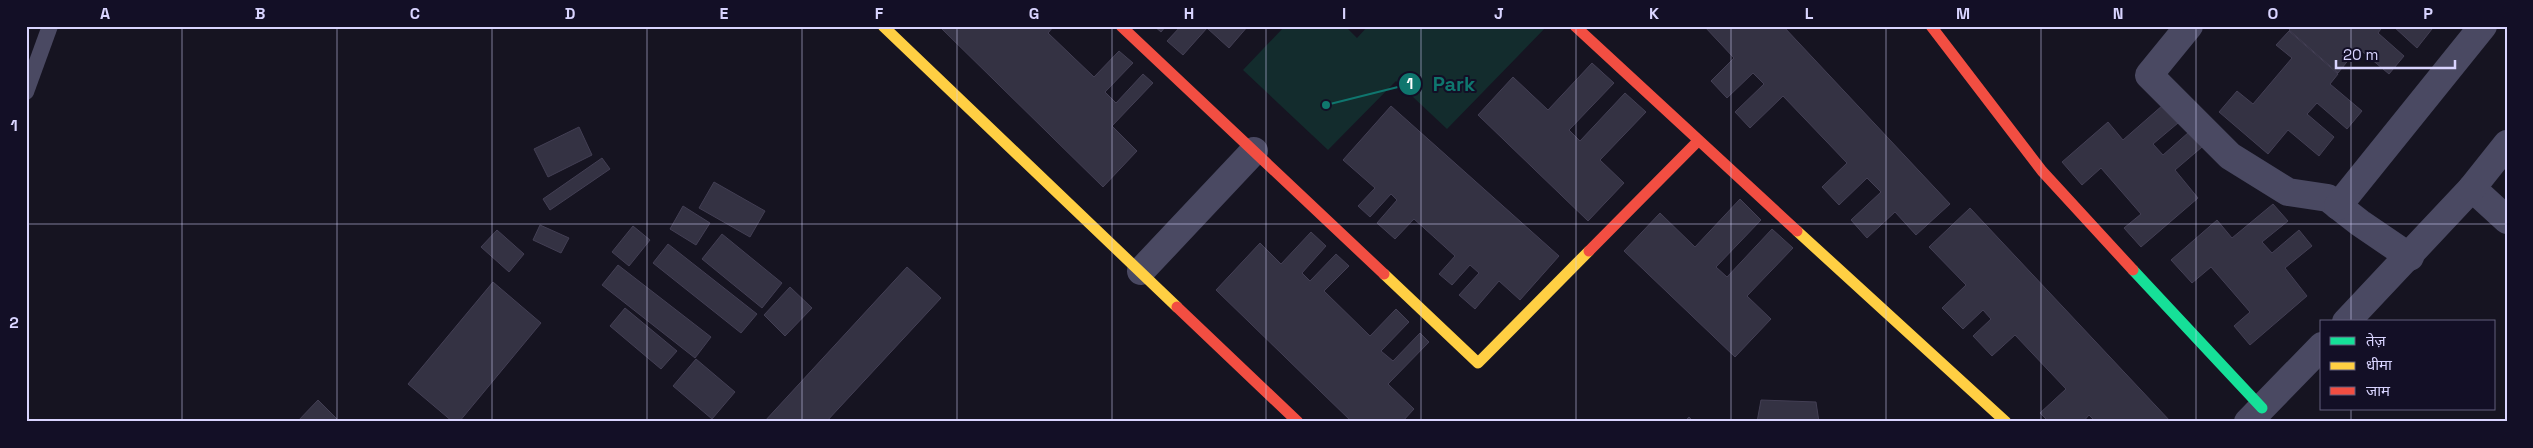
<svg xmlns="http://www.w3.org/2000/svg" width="2533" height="448" viewBox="0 0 2533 448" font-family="'Space Grotesk','Noto Sans Devanagari',sans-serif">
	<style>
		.green { fill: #132c2d }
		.building { fill: #343243; stroke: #433f54 }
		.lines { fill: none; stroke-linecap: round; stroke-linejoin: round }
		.lane { stroke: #4a4962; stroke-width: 16 }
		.street { stroke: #4a4962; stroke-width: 28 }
		.fast { stroke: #16e098; stroke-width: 11 }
		.slow { stroke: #ffcf43; stroke-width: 11 }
		.jam { stroke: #f24e42; stroke-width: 11 }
		.grid { fill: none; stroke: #d9d4ff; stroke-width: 1; stroke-opacity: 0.55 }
		.leader { fill: none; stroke: #0f766e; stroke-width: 2 }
		.callout-dot { fill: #0f766e; stroke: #130f26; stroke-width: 2 }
		.mark-label { font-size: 15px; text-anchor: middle; font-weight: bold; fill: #fff }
		.callout-label { font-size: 20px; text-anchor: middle; font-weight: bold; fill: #0f766e; stroke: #130f26; stroke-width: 4; stroke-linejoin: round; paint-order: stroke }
		.neatline { fill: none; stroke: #d9d4ff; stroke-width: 2 }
		.grid-label { font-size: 16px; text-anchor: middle; font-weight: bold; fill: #d9d4ff }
	</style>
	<rect width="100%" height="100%" fill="#161421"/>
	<path class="green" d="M1285,26h60l12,12 11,-12h179l-100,103 -51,-48 -68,69 -85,-80z"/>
	<g class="building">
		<path d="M945,26h109l-6,7 46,44 25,-26 14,12 -28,29 11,11 27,-29 10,9 -41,43 25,25 -34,36 -161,-158z"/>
		<path d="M1154,26h12l-5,6z"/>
		<path d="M1181,26h67l-19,22 -22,-20 -24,27 -16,-14z"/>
		<path d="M1704,26h79l167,178 -34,31 -21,-23 -28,26 -16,-18 30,-28 -14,-14 -28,27 -17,-18 25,-24 -64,-67 -33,32 -15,-16 29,-28 -11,-11 -26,25 -16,-17 23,-23z"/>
		<path d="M2293,26h90l-5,7 26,23 -15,18 -31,-26 -20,25 -49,-43z"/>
		<path d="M2393,26h35l4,3 -15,19z"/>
		<path d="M2289,31l49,43 -8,10 32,27 -15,18 -30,-26 -10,11 27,23 -15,19 -31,-26 -20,24 -49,-42 18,-21 16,13 39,-46 -16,-13z"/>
		<path d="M1592,63l22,20 -45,47 11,11 45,-48 21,19 -46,48 24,23 -36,38 -110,-106 35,-38 35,33z"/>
		<path d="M2163,105l15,18 -25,21 10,11 26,-23 13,15 -27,23 23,28 -57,49 -17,-19 17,-14 -40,-46 -19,17 -20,-23 46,-40 15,18z"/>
		<path d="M1391,106l168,150 -39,44 -21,-19 -24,28 -16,-14 20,-22 -9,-8 -18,20 -13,-11 16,-18 -41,-37 -19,20 -18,-16 20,-23 -6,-6 -21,23 -12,-11 17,-18 -32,-28z"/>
		<path d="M579,127l13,28 -44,22 -14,-28z"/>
		<path d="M602,158l8,11 -60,41 -7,-11z"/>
		<path d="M714,182l51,29 -15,26 -51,-29z"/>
		<path d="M1740,199l21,21 -45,47 11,10 45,-48 21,19 -46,48 24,23 -36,38 -111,-106 36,-38 35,34z"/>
		<path d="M2273,204l15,17 -26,21 10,11 27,-23 13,16 -27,22 22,28 -57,49 -16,-19 16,-14 -39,-45 -19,16 -21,-23 46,-40 15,18z"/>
		<path d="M683,206l27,17 -14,22 -26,-16z"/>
		<path d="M1970,208l201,214h-75l-7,-7 -6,7h-34l-9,-9 26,-24 -51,-54 -23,21 -19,-20 18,-17 -8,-9 -20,19 -21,-21 24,-23 -37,-38z"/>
		<path d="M540,225l29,13 -8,15 -28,-13z"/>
		<path d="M633,226l17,14 -21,26 -17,-14z"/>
		<path d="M497,230l27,24 -15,18 -28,-25z"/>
		<path d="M1311,232l15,14 -24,27 8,8 26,-27 13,12 -25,25 46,45 26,-27 13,13 -28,29 12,10 27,-28 9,9 -41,42 26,25 -12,13h-50l-136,-132 44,-47 21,21z"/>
		<path d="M722,234l60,49 -20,25 -60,-49z"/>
		<path d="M668,244l89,70 -16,19 -88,-70z"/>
		<path d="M618,265l93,72 -16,21 -93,-73z"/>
		<path d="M907,267l34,31 -115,124h-62z"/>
		<path d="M493,282l48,41 -82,99h-6l-45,-38z"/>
		<path d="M790,287l22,21 -27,28 -21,-21z"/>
		<path d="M625,308l52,43 -16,18 -51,-43z"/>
		<path d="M696,359l39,33 -23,27 -39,-33z"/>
		<path d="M318,400l22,22h-43z"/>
		<path d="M1761,400l55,2 3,20h-62z"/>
		<path d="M1689,417l5,5h-10z"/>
	</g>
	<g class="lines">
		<path class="lane" d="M26,92l24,-66"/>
		<g class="street">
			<path d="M2189,26l-40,49 81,81 58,36 40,6 32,25 50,34"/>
			<path d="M2472,188l35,32"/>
			<path d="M2338,206l145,-180"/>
			<path d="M1141,271l113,-120"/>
			<path d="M2346,322l126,-134 35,-44"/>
			<path d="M2248,422l74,-76"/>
		</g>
		<path class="fast" d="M2133,270l129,138"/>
		<g class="slow">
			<path d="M883,26l294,281"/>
			<path d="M1797,231l209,191"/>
			<path d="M1384,274l94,89 111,-112"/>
		</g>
		<g class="jam">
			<path d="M1121,26l263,248"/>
			<path d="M1575,26l222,205"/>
			<path d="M1931,26l111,145 91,99"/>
			<path d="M1589,251l109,-110"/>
			<path d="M1177,307l121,115"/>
		</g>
	</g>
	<path class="grid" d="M182,26v396M337,26v396M492,26v396M647,26v396M802,26v396M957,26v396M1112,26v396M1266,26v396M1421,26v396M1576,26v396M1731,26v396M1886,26v396M2041,26v396M2196,26v396M2351,26v296M26,224h2481M2351,409v13"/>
	<path class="leader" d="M1326 105L1410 84"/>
	<g class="callout-dot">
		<circle cx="1326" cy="105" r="5"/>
		<circle cx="1410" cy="84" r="12"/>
	</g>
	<g class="mark-label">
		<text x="1410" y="89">1</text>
	</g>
	<g class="callout-label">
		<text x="1454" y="91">Park</text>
	</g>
	<rect width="2533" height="448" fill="none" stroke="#130f26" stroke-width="55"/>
	<rect x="2320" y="320" width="175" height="90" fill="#130f26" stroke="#625e7d"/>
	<rect x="2330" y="337" width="25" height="8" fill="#16e098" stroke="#625e7d"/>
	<text x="2366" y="346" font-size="15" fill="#d9d4ff">तेज़</text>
	<rect x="2330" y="362" width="25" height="8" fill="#ffcf43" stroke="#625e7d"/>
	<text x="2366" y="370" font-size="15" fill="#d9d4ff">धीमा</text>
	<rect x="2330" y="387" width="25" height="8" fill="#f24e42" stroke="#625e7d"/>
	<text x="2366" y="396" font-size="15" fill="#d9d4ff">जाम</text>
	<path d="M2336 60v8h119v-8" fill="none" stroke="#d9d4ff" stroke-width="2.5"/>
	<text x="2343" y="60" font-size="15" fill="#d9d4ff" stroke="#130f26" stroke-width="4" paint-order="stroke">20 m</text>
	<rect x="28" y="28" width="2478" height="392" class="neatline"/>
	<g class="grid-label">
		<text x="105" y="19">A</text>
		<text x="260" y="19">B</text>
		<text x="415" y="19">C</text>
		<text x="570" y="19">D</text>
		<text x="724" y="19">E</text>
		<text x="879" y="19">F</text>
		<text x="1034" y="19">G</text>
		<text x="1189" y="19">H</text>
		<text x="1344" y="19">I</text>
		<text x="1499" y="19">J</text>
		<text x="1654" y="19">K</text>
		<text x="1809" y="19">L</text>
		<text x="1963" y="19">M</text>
		<text x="2118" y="19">N</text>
		<text x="2273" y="19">O</text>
		<text x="2428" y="19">P</text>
		<text x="14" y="131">1</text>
		<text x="14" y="328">2</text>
	</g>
</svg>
